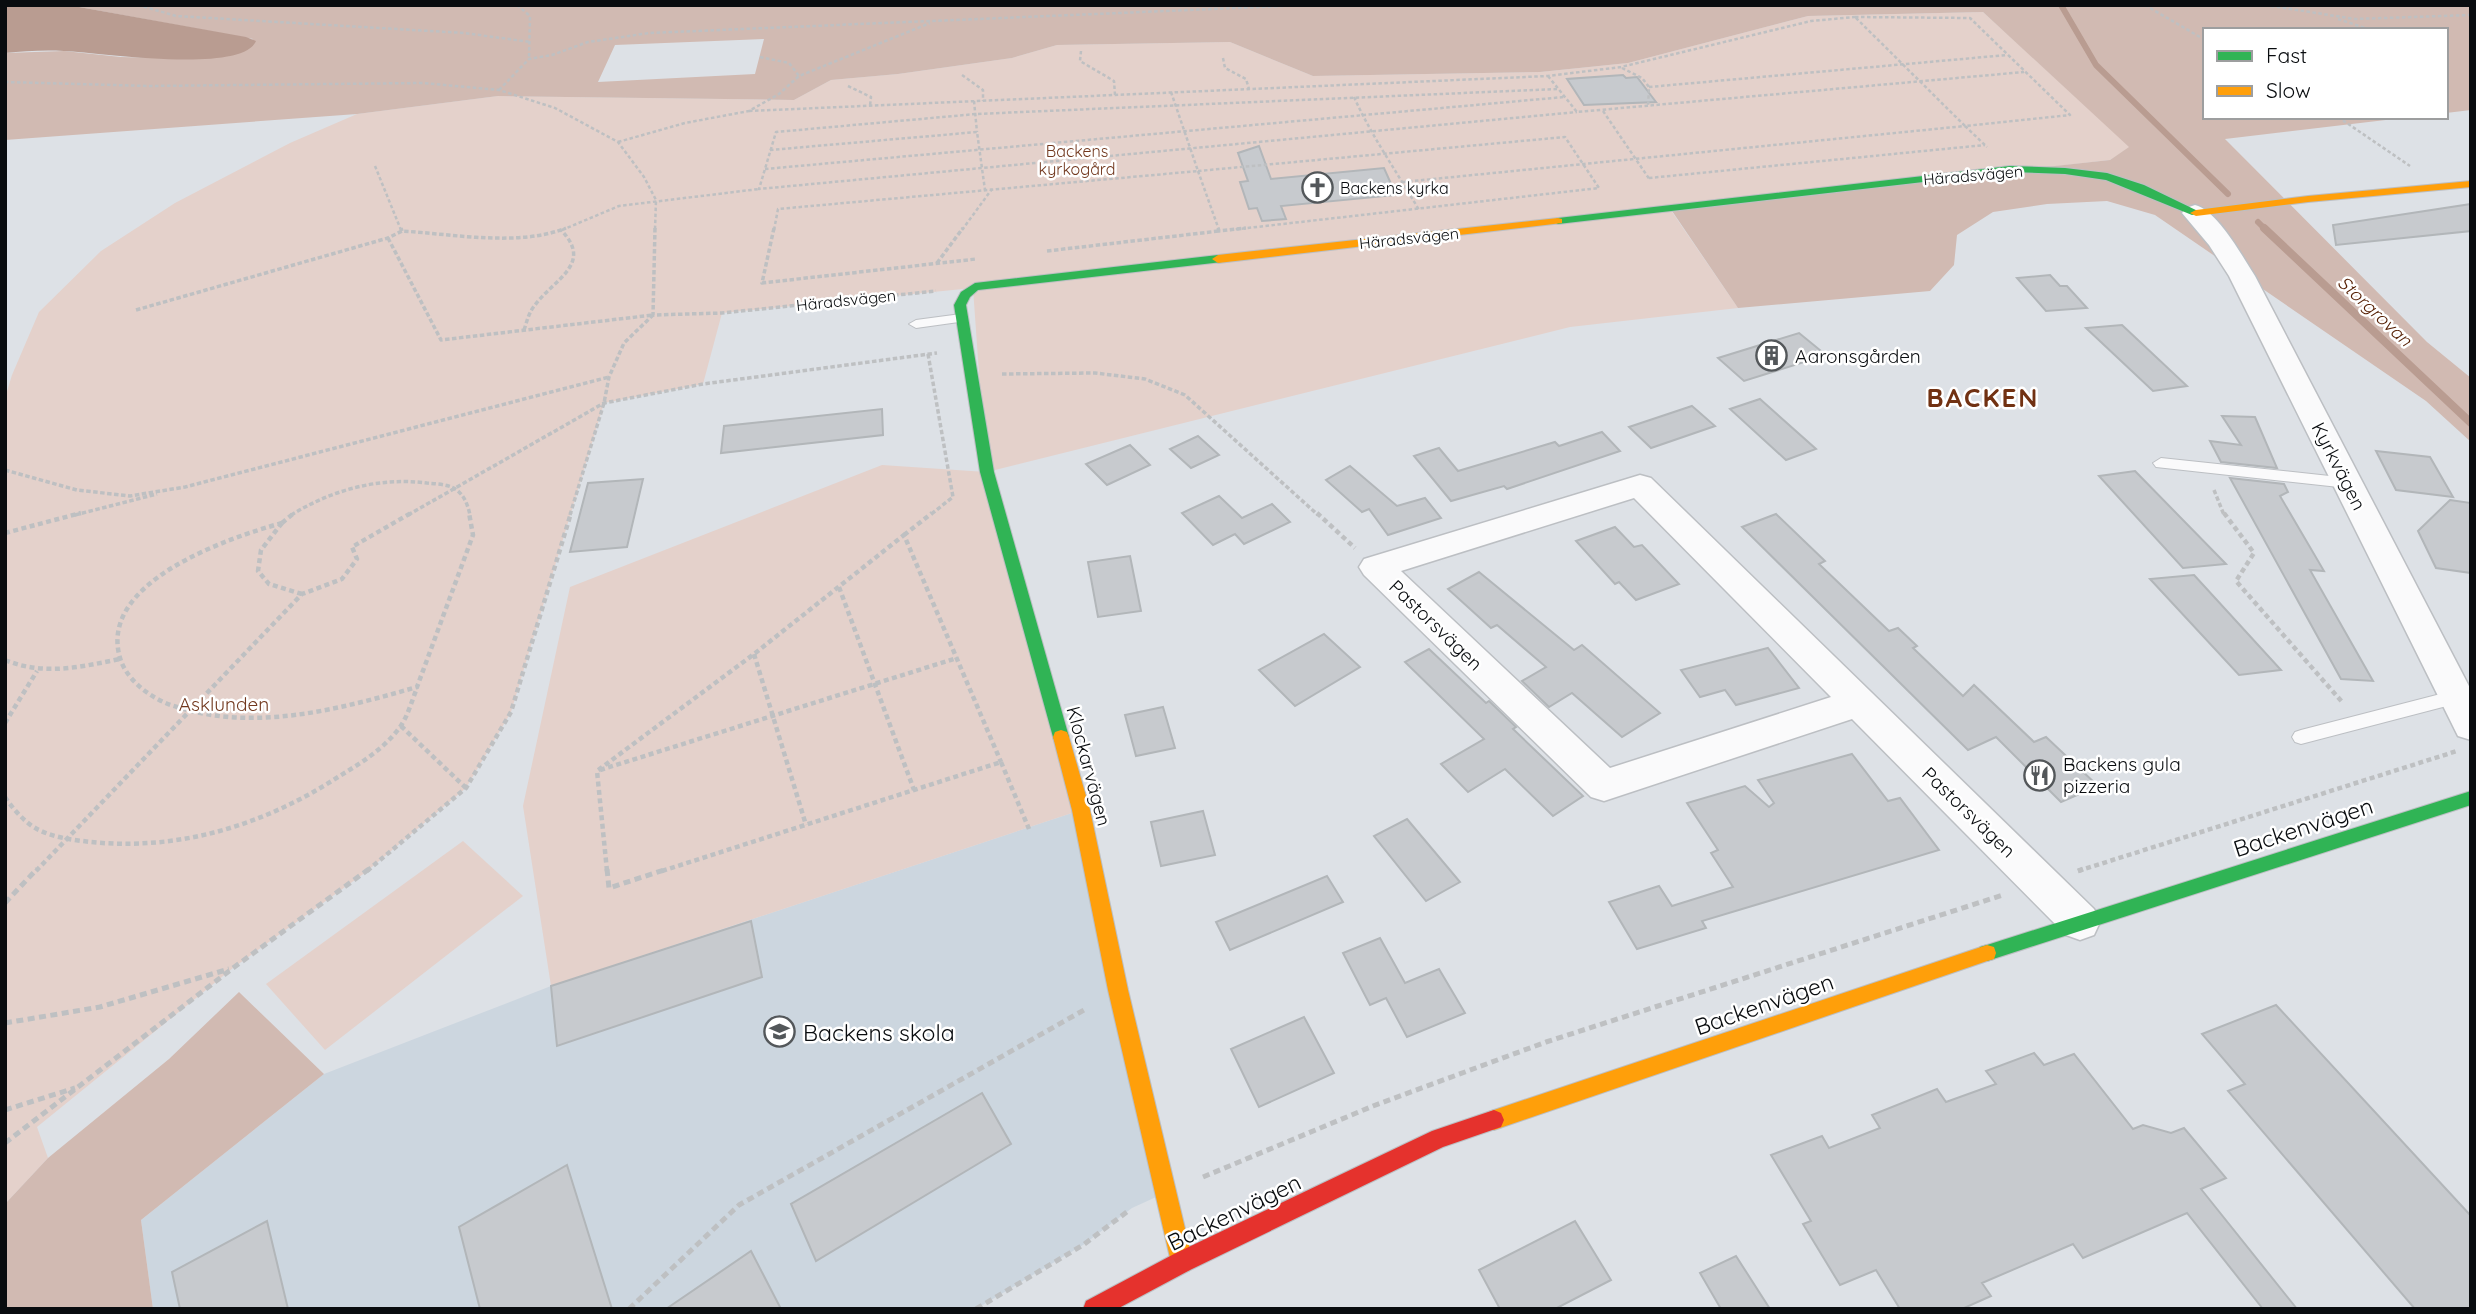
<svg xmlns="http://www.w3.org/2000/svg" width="2476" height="1314" viewBox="0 0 2476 1314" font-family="Quicksand,sans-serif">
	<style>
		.built { fill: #ccd6df }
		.green { fill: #e4d1cb }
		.forest { fill: #d1bab2; fill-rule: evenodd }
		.water { fill: #b99c91 }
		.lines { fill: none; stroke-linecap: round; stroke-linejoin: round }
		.stream-far1 { stroke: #b99c91; stroke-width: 6 }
		.stream { stroke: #b99c91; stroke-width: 8 }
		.building { fill: #c7cace; stroke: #b2b6b9; stroke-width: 2 }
		.lane-casing { stroke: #bcbfc3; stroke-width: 2 }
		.street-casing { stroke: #bcbfc3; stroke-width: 3 }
		.fast-casing { stroke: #bcbfc3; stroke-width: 2 }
		.slow-casing { stroke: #bcbfc3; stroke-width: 2 }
		.jam-casing { stroke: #bcbfc3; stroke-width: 2 }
		.path-far3 { stroke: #bec0c2; stroke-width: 2.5; stroke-dasharray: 3.5 2.5; stroke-linecap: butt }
		.path-far2 { stroke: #bec0c2; stroke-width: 3.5; stroke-dasharray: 4.5 2.5; stroke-linecap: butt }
		.path-far1 { stroke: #bec0c2; stroke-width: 4.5; stroke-dasharray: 5 3.5; stroke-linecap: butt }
		.path { stroke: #bec0c2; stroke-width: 5; stroke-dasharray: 7 4.5; stroke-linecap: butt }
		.lane { fill: #fafafb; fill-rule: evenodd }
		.street { fill: #fafafb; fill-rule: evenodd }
		.fast { fill: #30b455; fill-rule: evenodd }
		.slow { fill: #ff9f0a; fill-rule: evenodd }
		.jam { fill: #e5322d; fill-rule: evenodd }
		.labels { text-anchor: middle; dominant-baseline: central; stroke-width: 5; stroke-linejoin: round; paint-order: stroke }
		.far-park-label { font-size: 16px; fill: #72381e; stroke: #fff }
		.far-street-label { font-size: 16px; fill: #090c0f; stroke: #fff }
		.far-poi-label { font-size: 16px; fill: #090c0f; stroke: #fff; text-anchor: start }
		.far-water-label { font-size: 18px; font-style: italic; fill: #541d01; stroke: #fff }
		.poi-label { font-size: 19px; fill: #090c0f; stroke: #fff; text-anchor: start }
		.street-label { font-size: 19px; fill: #090c0f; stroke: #fff }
		.park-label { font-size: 19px; fill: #72381e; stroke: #fff }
		.near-street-label { font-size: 23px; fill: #090c0f; stroke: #fff }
		.near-poi-label { font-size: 23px; fill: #090c0f; stroke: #fff; text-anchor: start }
		.district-label { font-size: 26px; font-weight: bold; letter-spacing: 2px; fill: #713112; stroke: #fff }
	</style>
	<rect width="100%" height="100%" fill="#dde1e6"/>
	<path class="built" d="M1081,810l86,382 -35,16 -49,37 -107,64h-823l-12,-89 183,-146 227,-88z"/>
	<g class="green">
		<path d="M1983,12l147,135 -20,13 -440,49 68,99 -168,19 -583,145 94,338 -530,176 -28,-180 47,-219 312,-122 104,7 -13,-184 -251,25 -19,71 -99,19 -93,309 -45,76 -100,84 -133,96 -196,159 11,31 -43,46v-806l7,-23 27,-63 62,-61 74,-48 115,-60 67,-29 141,-18 296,4 37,-20 67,-6 114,-16 45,-13 173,-3 83,34 227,-4 88,-9 180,-47z"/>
		<path d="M463,841l60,55 -198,154 -59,-66z"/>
	</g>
	<g class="forest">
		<path d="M68,5h2403v105l-25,3v-83h-241v87h206l-186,22 202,203 44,36v64l-45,-41 -271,-186 -48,-14 -60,3 -54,8 -36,23 -3,30 -24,26 -192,17 -68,-100 440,-48 19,-13 -146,-135 -175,4 -180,47 -88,9 -227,4 -83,-34 -173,3 -45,13 -114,16 -67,6 -37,20 -296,-4 -141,18 -352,26v-87l59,-2 57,6 73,2 39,-4 20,-16zM764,39l-9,35 -157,8 17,-37z"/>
		<path d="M239,992l85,82 -183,146 12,89h-148v-105l43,-46 121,-99z"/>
	</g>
	<path class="water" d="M5,5h63l178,32 10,4c-14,34 -160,11 -192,10 -20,-1 -39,0 -59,2z"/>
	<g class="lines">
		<g class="stream-far1">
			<path d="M2061,5l35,60 132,129"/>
			<path d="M2258,222l8,8"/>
		</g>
		<path class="stream" d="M2264,228l207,195"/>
	</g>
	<g class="building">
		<path d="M1623,75l3,3 11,-1 19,25 -72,3 -17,-26z"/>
		<path d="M1259,146l12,33 113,-11 12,27 -115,11 5,13 -24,2 -5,-13 -8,1 -9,-27 8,-1 -10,-28z"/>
		<path d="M2471,204v27l-135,14 -3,-20z"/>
		<path d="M2050,275l10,11h7l20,22 -41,3 -29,-33z"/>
		<path d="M2122,325l65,61 -34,5 -67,-63z"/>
		<path d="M1799,333l27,22 -82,26 -26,-23z"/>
		<path d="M1760,399l56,50 -30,11 -56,-51z"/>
		<path d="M1692,406l23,20 -64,22 -22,-21z"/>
		<path d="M882,409l1,26 -162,18 3,-27z"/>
		<path d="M2222,416l33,1 22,51 -56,-6 -11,-21 31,4z"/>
		<path d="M1602,432l18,19 -113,38 -3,-3 -53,15 -37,-45 25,-8 19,23 97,-29 4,4z"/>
		<path d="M1198,436l21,19 -28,13 -21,-19z"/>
		<path d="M1130,445l20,20 -43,20 -21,-21z"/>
		<path d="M2376,451l54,6 23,40 -57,-7z"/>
		<path d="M1350,466l47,40 28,-8 16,20 -53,17 -19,-26 -7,3 -36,-32z"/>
		<path d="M2135,471l91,93 -43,4 -84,-92z"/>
		<path d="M2230,478l54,6 4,8 -8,4 44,75 -14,-1 63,111 -32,-2z"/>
		<path d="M643,479l-16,68 -57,5 18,-69z"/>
		<path d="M1219,496l23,22 30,-14 18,18 -46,22 -9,-10 -22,11 -31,-32z"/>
		<path d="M2450,500l21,3v70l-35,-5 -18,-37z"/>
		<path d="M1776,514l49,47 -6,3 70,67 9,-3 19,18 -4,2 50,48 11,-11 60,57 12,-5 52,49 -37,16 -65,-65 -28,13 -226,-223z"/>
		<path d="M1615,527l19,20 8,-2 37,39 -43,16 -17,-18 -4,2 -39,-43z"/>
		<path d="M1130,556l11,55 -43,6 -10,-55z"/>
		<path d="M1479,572l95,78 8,-5 78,68 -38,24 -50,-44 -23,14 -27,-26 24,-14 -49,-42 -6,3 -43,-39z"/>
		<path d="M2194,575l87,95 -42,5 -89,-96z"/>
		<path d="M1324,634l36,33 -65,39 -36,-36z"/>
		<path d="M1768,648l31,40 -63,17 -11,-15 -25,7 -19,-27z"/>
		<path d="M1429,649l57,54 3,-2 27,26 -3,2 70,67 -30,20 -48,-47 -37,23 -27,-28 43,-25 -79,-77z"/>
		<path d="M1163,707l12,41 -39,8 -11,-41z"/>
		<path d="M1852,754l36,47 12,-3 39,52 -237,71 4,7 -69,21 -28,-47 50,-16 13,20 61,-19 -22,-34 7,-3 -31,-47 58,-17 24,21 5,-4 -16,-23z"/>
		<path d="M1203,811l12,44 -54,11 -10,-44z"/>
		<path d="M1407,819l53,63 -34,19 -52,-65z"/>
		<path d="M1327,876l16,26 -113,48 -14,-28z"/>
		<path d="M751,921l11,56 -205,69 -6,-60z"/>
		<path d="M1380,938l25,45 34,-14 26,44 -58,24 -21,-39 -16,7 -27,-52z"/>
		<path d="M2276,1005l195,211v93h-56l-187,-218 17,-7 -43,-50z"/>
		<path d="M1304,1017l30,56 -75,34 -28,-58z"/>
		<path d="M2034,1053l10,12 30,-11 59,75 10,-4 28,8 13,-5 42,50 -25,11 96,120h-34l-76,-96 -104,45 -10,-14 -91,39 9,13 -29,13h-62l-24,-39 -36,15 -37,-61 8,-3 -40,-66 51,-19 7,12 51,-20 -8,-13 65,-26 9,13 50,-18 -10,-13z"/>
		<path d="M982,1093l29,51 -195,117 -25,-57z"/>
		<path d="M567,1165l45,144h-132l-21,-82z"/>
		<path d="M267,1221l21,88h-108l-8,-37z"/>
		<path d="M1575,1221l36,59 -56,29h-55l-21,-39z"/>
		<path d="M751,1251l30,58h-115z"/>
		<path d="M1736,1256l34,53h-49l-21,-36z"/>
	</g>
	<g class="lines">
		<defs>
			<g id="lane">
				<path d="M961,314l5,1v6l-50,7 -7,-4 7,-4z"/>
				<path d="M2161,458l187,20 8,5 -8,5 -192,-21 -3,-4z"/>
				<path d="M2456,690l6,2 3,5 -3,5 -161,42 -6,-2 -3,-5 3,-5 6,-2z"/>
			</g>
			<g id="street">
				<path d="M2195,205c23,6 47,51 60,71l216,414v50l-13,-4 -5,-10 -224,-450 -20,-31 -27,-32 4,-5z"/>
				<path d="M1640,475l11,3 443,431 6,13 -6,13 -14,5 -14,-5 -214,-216 -248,82 -13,-4 -227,-222 -5,-8 5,-8zM1634,498l197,199 -221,71 -209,-197z"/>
			</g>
			<g id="fast">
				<path d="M2010,166l55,2 42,5 37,12 58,28 -10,2 -86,-35 -41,-6 -55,-2 -452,52 -6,-3 6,-3z"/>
				<path d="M1218,255l6,4 -2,3 -244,28 -8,7 -4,8 28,167 75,265 -2,5h-12l-2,-5 -73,-265 -26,-167 7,-13 14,-9z"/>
				<path d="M2471,791v14l-484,156 -7,-2 -2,-6 2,-6 7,-2z"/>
			</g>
			<g id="slow">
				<path d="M2471,181v6l-163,15 -112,14 -6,-3 6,-3 112,-14z"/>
				<path d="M1558,218l4,1v4l-344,40 -6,-4 6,-4z"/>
				<path d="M1061,730l6,2 2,5 21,73 38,180 65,272 -3,8 -8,3 -8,-3 -3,-8 -63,-272 -36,-180 -19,-73 2,-5z"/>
				<path d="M1987,945l7,2 2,6 -2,6 -7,2 -493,169 -7,-3 -3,-7 3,-7 7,-3z"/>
			</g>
			<path id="jam" d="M1494,1110l7,3 3,7 -3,7 -58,20 -253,123 -73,39h-34l3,-8 88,-47 258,-123z"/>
		</defs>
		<use href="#lane" class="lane-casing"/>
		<use href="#street" class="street-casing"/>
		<use href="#fast" class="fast-casing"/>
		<use href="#slow" class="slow-casing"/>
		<use href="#jam" class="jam-casing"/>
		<g class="path-far3">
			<path d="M138,5l38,11 288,17 67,9"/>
			<path d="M517,5l13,11 -1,43"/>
			<path d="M2145,5l60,35"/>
			<path d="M2265,5l90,14 116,-4"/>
			<path d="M1855,17l115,1 100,97 -105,11z"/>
			<path d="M2338,19l33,11"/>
			<path d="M1081,51l-1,10 34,20 1,14"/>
			<path d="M760,57l29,6 10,13"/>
			<path d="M1223,58l2,10 21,11 3,10"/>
			<path d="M1622,68l20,10 7,9 -1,20"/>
			<path d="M962,75l21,15v11"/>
			<path d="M1548,76l29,36 447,-40"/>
			<path d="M5,82l144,4 274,-3 76,7 56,18 63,34 26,35 12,23 -1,30"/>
			<path d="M848,86l23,11 -1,9"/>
			<path d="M1649,87l358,-32"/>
			<path d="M1557,89l-581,25 -200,18 -17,57 818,-77"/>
			<path d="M499,90l30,-31 23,-4 36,-13 61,-9 658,-28"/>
			<path d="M1171,92l27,79"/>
			<path d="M1354,97c18,40 43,75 65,113"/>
			<path d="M974,101l3,31"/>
			<path d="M749,111l799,-35 73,-9 190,-46 44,-4"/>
			<path d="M1603,111l47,69"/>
			<path d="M2338,117l72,49"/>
			<path d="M1965,126l22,21"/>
			<path d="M618,142l67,-19 64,-12 30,-17 20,-18 131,-53"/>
			<path d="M770,150l207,-18 8,58"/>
			<path d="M375,166l26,64"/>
			<path d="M765,169l799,-72"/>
			<path d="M1198,171l21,59"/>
			<path d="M1198,171l367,-34 34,51 -369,42"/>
			<path d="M1649,178l336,-33"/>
			<path d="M1403,182l562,-56"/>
			<path d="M562,230l57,-24 140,-17"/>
			<path d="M774,230l4,-21 420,-38"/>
			<path d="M962,230l30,-41"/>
		</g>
		<g class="path-far2">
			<path d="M401,228l1,3"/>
			<path d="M655,228l-2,87 69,-2 214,-22"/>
			<path d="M774,228l-12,55 214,-24"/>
			<path d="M1218,228l1,3 27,-3"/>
			<path d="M388,238l53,102 212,-25"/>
			<path d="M1047,251l172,-20"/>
			<path d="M937,263l26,-35"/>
			<path d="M136,310l252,-72 14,-7c50,3 117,16 164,-3"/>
			<path d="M524,330c3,-9 5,-18 11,-25 19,-26 59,-41 26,-75"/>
			<path d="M928,354l25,143 -23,18"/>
			<path d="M1002,374l93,-1 50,6 40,16 133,120"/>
			<path d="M5,470l72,20 53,6 55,-9 424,-110"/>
			<path d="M2214,490l10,25"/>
			<path d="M75,515l82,-21"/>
			<path d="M291,515c41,-25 87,-38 136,-32 10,1 23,1 31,8 7,6 10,15 12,24"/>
			<path d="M408,515l196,-112 99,-19 234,-31"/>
			<path d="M570,515l34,-112 5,-26 15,-34 29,-28"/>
		</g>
		<g class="path-far1">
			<path d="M1317,513l38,35"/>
			<path d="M2224,513l30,40 -18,28 107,122"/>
			<path d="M282,523l-21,27 -3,21 11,13 33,10"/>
			<path d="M282,523c-54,15 -188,60 -161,138 8,22 34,40 56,46 79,25 163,2 240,-20l56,-152 -4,-22"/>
			<path d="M282,523l12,-10"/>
			<path d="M5,533l76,-20"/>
			<path d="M904,535l28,-22"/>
			<path d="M839,587l75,203"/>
			<path d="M754,654l52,171"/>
			<path d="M5,660c39,16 75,7 115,-1"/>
			<path d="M5,723l32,-52"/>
			<path d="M401,726l65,62"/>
			<path d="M1001,762l28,67"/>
			<path d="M600,770l357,-112"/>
			<path d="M5,797c8,12 21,27 34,33 16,8 35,10 52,12 89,9 173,-17 247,-65 23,-14 46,-28 62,-50 8,-11 12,-27 17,-39"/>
			<path d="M36,871l266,-277 40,-15 15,-20 -5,-12 59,-34"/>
			<path d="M367,871l99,-83 45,-76 60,-199"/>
			<path d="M607,871l-10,-100 157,-117 150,-119 97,227"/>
			<path d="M662,871l339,-109"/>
			<path d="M2078,871l379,-120"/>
		</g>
		<g class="path">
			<path d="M607,869l2,19 58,-19"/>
			<path d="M2078,871l5,-2"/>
			<path d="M5,903l32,-34"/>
			<path d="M5,1023l95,-16 129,-38"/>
			<path d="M5,1110l70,-22"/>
			<path d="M5,1143l228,-175 136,-99"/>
			<path d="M1203,1177l170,-71 173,-64 457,-147"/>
			<path d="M629,1309l110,-104 345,-195"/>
			<path d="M976,1309l107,-64 45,-34"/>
		</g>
		<use href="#lane" class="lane"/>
		<use href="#street" class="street"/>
		<use href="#fast" class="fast"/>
		<use href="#slow" class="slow"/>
		<use href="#jam" class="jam"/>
	</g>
	<defs>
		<symbol id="church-ring" viewBox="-11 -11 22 22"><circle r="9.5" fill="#fff" stroke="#53575a" stroke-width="1.5"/><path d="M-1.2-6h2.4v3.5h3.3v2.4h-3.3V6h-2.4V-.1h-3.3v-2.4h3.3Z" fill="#53575a"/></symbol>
		<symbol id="building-ring" viewBox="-11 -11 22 22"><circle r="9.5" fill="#fff" stroke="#53575a" stroke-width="1.5"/><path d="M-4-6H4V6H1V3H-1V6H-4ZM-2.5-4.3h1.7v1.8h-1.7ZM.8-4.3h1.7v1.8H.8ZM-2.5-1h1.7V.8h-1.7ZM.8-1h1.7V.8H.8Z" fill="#53575a"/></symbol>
		<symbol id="restaurant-ring" viewBox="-11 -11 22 22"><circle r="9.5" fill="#fff" stroke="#53575a" stroke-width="1.5"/><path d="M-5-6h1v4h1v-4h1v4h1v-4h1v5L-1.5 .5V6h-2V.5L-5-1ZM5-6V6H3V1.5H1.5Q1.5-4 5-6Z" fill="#53575a"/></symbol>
		<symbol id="school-ring" viewBox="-11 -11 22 22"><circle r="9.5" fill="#fff" stroke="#53575a" stroke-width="1.5"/><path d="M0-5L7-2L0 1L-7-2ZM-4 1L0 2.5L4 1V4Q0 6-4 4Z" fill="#53575a"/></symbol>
	</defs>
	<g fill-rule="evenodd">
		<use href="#church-ring" x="1300" y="170" width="35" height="35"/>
		<use href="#building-ring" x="1754" y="338" width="35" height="35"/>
		<use href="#restaurant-ring" x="2022" y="758" width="35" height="35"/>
		<use href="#school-ring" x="762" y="1014" width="35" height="35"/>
	</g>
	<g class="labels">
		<g class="far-park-label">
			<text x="1077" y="151">Backens<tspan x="1077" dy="18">kyrkogård</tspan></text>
		</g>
		<g class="far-street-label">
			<text transform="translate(1973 175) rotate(-5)">Häradsvägen</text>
			<text transform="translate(1409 238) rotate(-6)">Häradsvägen</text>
			<text transform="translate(846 300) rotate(-6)">Häradsvägen</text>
		</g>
		<g class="far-poi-label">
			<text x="1340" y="188">Backens kyrka</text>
		</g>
		<g class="far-water-label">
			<text transform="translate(2375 311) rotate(43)">Storgrovan</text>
		</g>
		<g class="poi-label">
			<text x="1795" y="356">Aaronsgården</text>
			<text x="2063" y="764">Backens gula<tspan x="2063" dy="22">pizzeria</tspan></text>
		</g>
		<g class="street-label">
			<text transform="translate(2339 466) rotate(63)">Kyrkvägen</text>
			<text transform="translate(1436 625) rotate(44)">Pastorsvägen</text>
			<text transform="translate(1089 766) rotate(75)">Klockarvägen</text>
			<text transform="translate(1969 812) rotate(44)">Pastorsvägen</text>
		</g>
		<g class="park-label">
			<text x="224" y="704">Asklunden</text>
		</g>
		<g class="near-street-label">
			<text transform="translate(2303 827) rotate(-18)">Backenvägen</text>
			<text transform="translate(1764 1004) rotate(-19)">Backenvägen</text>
			<text transform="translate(1234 1212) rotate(-26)">Backenvägen</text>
		</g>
		<g class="near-poi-label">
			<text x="803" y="1032">Backens skola</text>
		</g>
		<g class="district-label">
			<text x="1983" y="397">BACKEN</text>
		</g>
	</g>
	<rect width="2476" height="1314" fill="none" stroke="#090c0f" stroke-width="14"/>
	<rect x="2203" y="28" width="245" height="91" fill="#ffffff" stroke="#9d9e9f" stroke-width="2"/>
	<rect x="2217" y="51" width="35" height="10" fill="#30b455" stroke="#9d9e9f" stroke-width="2"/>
	<text x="2266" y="63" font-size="21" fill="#090c0f">Fast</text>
	<rect x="2217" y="86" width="35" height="10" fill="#ff9f0a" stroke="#9d9e9f" stroke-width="2"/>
	<text x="2266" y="98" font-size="21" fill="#090c0f">Slow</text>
</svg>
